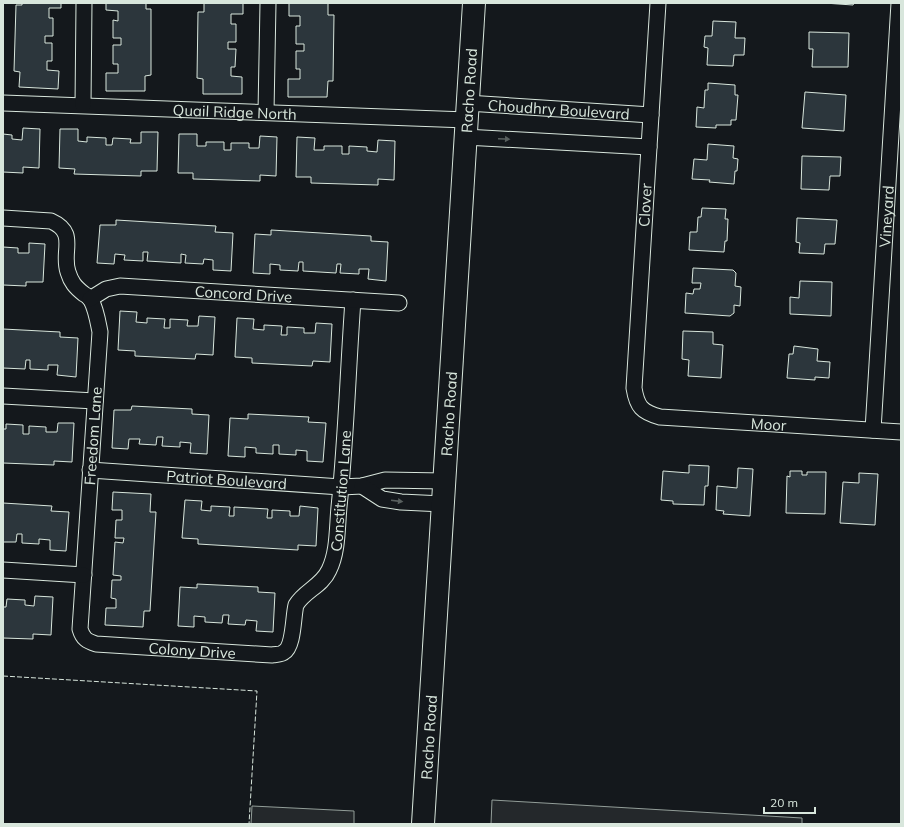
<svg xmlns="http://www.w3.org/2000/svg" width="904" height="827" viewBox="0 0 904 827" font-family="Mulish,sans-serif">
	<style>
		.parking { fill: #24282b; stroke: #939e99 }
		.building { fill: #2c363c; stroke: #d8e6dc }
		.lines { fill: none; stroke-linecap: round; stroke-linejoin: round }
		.street-casing { stroke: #d8e6dc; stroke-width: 17 }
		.secondary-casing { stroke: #d8e6dc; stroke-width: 24 }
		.street { stroke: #14181c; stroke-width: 15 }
		.secondary { stroke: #14181c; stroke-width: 22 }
		.fence { stroke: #d8e6dc; stroke-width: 1; stroke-dasharray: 5 2; stroke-linecap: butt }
		.oneway { fill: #59605f }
		.labels { text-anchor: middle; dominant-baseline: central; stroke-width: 3; stroke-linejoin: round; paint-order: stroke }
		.street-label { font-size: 15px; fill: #d8e6dc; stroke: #14181c }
	</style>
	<rect width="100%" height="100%" fill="#14181c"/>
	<g class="parking">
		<path d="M492,800l310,18v6h-311z"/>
		<path d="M252,806l102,5v13h-103z"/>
	</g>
	<g class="building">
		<path d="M22,3h39v5h-12v10h4v18h-8v7h7v18h-5v9l12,1 -1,18 -39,-2 1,-15 -6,-1 2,-66h6z"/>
		<path d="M106,3h40v6h5v66l-6,1v15h-39v-18h12v-9h-5v-19h8v-7h-8v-18l5,1v-10l-12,-1z"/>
		<path d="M204,3h39v11h-12v10h5v18h-8v7h8l-1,18h-4v9l11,1v17h-39v-15l-6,-1 1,-66h6z"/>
		<path d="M289,3h39v12h6l-1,66h-5l-1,16h-39v-18h12v-10h-4v-18h8v-7h-8v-18h4v-10h-11z"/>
		<path d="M824,3h30l-1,2z"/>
		<path d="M713,21l23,1 -1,16h10l-1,17h-10l-1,11 -26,-1 1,-17 -4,-1 1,-11h7z"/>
		<path d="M809,32l40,1 -1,34h-36l1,-18h-4z"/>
		<path d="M708,83l27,2v10h3l-2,25h-5v5h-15v3l-20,-1 1,-20 7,1 1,-18h3z"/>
		<path d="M805,92l41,3 -2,36 -42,-3z"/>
		<path d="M23,128l17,1 -1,39 -16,-1v6l-20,-1v-38l9,1v4l10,1z"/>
		<path d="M60,129h18v12l9,1v-5l19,1v7h6l1,-7 18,1 -1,4h11v-11h17l-1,39h-16v5l-67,-2 1,-5 -16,-1z"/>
		<path d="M179,134h18v12h9v-4h18v8h7v-7h18v5h10l1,-12 17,1 -1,39 -16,-1v6l-67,-2v-6h-15z"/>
		<path d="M297,137l18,1 -1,12h10v-4h18v8h7v-8l18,1v4l10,1 1,-12 17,1 -1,39 -16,-1v6l-67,-2v-6h-15z"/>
		<path d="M708,144l26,2 -1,12 5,1 -1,12h-2l-1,13 -25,-2 1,-2 -18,-1 2,-20 13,1z"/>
		<path d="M802,156l39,1 -1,19h-10l-1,14 -28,-1z"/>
		<path d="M702,208l24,1 -1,10h3l-1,22h-2l-1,11 -35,-2 1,-18h7l1,-15h3z"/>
		<path d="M797,218l40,2 -2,24h-10l-1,10 -25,-1 1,-10 -4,-1z"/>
		<path d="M116,220l100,6 -1,6 18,1 -2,38 -18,-1v-10l-9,-1 -1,5 -18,-1 1,-8 -5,-1v9l-34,-2 1,-9h-5v9l-19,-1 1,-5 -10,-1 -1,10 -17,-1 3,-38h16z"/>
		<path d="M271,230l100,6v5l17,1 -2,39 -18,-2 1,-10h-10v5l-19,-1 1,-9h-4l-1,9 -33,-2v-9h-4l-1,9 -18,-1v-5l-10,-1v10l-17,-1 2,-39 16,1z"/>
		<path d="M29,243l16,1 -2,38h-17v4l-23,-1v-38l15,1v5h11z"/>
		<path d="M693,268l40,2 3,3 -1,13 6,1 -1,19 -6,-1v8l-4,3 -45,-3 1,-20 7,1 1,-5h6l1,-6h-9z"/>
		<path d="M800,281l32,1 -1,34 -41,-2v-17l9,1z"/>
		<path d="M120,311l17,1 -1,10 11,1v-5l18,1 -1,9h6v-9l18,1 -1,6h11l1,-10 16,1 -2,38 -17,-1 -1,5 -60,-3v-5l-17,-1z"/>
		<path d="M237,318l17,1 -1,10 11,1v-5l18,1 -1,9h6v-8l17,1v5h11l1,-10 16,1 -2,38 -17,-1 -1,5 -60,-3v-5l-17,-1z"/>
		<path d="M3,329l57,3v5l18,1 -2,39 -19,-2 1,-10h-10v5l-18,-1v-9h-4l-1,9 -22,-1z"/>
		<path d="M683,331l30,1v12l10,1 -2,33 -33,-2 1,-16 -7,-1z"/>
		<path d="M794,346l24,3 -1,12 13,1 -1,16 -14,-1v3l-28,-2 2,-24h4z"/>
		<path d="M132,406l60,3v5l17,1 -2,39 -17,-1 1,-10 -11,-1v5l-18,-1 1,-9h-6l-1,8 -17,-1 1,-5h-11l-1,10 -16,-1 2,-38h17z"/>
		<path d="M248,414l61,3 -1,5 18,1 -3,39 -16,-1v-10l-11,-1v5l-17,-1v-9h-6v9l-17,-1v-5l-11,-1v10l-17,-1 2,-38 18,1z"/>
		<path d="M58,423h16l-2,39 -18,-1v4l-51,-2v-34h3v-5l17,1v9h6v-8l17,1v5h11z"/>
		<path d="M689,465l20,1 -1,20h-3l-1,19 -31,-1v-3l-12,-1 2,-29 26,2z"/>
		<path d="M738,468l15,1 -3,47 -27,-2 1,-3 -8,-1 1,-24 20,2z"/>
		<path d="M790,471h12v4h5v-3h19l-1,42 -39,-1 1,-37 3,1z"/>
		<path d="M859,473l19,1 -3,51 -35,-2 3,-41 16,1z"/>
		<path d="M113,492l38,2 -1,18h6l-6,99h-6l-1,16 -38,-2 1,-17h10v-9l-5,-1 1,-18h9v-4l-8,-1 2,-33 8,1 1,-5h-9l1,-18h6v-10h-10z"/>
		<path d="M185,500l17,1 -1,9 10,1v-5l19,1 -1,9h5v-9l34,2 -1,9h5v-8l18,1v5h9l1,-10 18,2 -2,38 -18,-1v5l-100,-6v-5l-16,-1z"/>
		<path d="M3,503l49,3 -1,5 18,1 -3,39 -16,-1v-10l-11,-1v5l-17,-1v-9h-5l-1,8h-13z"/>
		<path d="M197,584l61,3v5l17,1 -2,39 -17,-1 1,-10 -11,-1 -1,5 -17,-1 1,-9h-6l-1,8 -17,-1v-5l-11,-1v11l-16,-1 2,-39 17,1z"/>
		<path d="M35,596l18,1 -2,38 -18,-1v5l-30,-1v-31h3l1,-8 18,1v5l9,1z"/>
	</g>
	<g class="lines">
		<defs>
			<g id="street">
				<path id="s1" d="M658,3l-24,385c3,19 8,24 26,29l241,15"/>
				<path id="s2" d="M3,103l464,17"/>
				<path id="s3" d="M467,103l184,12"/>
				<path d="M83,105l1,-102"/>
				<path d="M266,112l2,-109"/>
				<path d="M465,137l184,10"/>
				<path id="s4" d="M3,218l48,3c27,12 10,30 17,51 3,10 7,15 16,22 2,1 5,3 7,6 5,9 7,22 9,32l-20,297c3,10 7,12 16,15l176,11c4,-1 9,0 12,-3 10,-6 9,-36 12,-47 8,-14 26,-19 33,-35 9,-18 8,-42 10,-63 7,-68 9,-138 14,-207"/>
				<path id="s5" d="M90,299l16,-10 14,-3 279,17"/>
				<path d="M3,396l92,5"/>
				<path id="s6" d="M873,430l26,-427"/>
				<path id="s7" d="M90,470l251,17 21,-1 23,-6 59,1"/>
				<path d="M362,486l20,13 19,3 42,2"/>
				<path d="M3,570l81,5"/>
			</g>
			<g id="secondary">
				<path id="s8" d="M423,824l51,-821"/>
			</g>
		</defs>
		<use href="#street" class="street-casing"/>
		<use href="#secondary" class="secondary-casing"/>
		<use href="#street" class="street"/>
		<use href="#secondary" class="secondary"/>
		<path class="fence" d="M3,676l254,15 -8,133"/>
	</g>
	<defs><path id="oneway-solid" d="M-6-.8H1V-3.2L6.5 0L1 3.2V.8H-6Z"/></defs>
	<g class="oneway">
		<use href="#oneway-solid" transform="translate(504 139) rotate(3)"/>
		<use href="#oneway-solid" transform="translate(397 501) rotate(7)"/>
	</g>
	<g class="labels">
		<g class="street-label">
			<text stroke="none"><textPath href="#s8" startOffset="735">Racho Road</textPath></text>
			<text stroke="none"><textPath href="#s3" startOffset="92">Choudhry Boulevard</textPath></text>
			<text stroke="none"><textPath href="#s2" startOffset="232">Quail Ridge North</textPath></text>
			<text transform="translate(645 205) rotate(-87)">Clover</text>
			<text stroke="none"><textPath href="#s6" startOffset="214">Vineyard</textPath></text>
			<text stroke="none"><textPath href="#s5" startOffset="157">Concord Drive</textPath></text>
			<text stroke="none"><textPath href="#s8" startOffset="411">Racho Road</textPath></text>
			<text stroke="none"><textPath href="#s1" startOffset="537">Moor</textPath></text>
			<text transform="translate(93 436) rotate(-86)">Freedom Lane</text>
			<text stroke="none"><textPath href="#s7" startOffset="137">Patriot Boulevard</textPath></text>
			<text stroke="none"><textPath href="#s4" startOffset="865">Constitution Lane</textPath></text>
			<text stroke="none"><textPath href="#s4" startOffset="594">Colony Drive</textPath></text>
			<text stroke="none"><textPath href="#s8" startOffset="87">Racho Road</textPath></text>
		</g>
	</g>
	<rect width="904" height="827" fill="none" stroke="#d8e6dc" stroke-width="8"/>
	<path d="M764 807v6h51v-6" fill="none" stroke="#d8e6dc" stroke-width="2"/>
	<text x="770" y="807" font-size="12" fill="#d8e6dc" stroke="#14181c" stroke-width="3" paint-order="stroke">20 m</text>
</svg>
